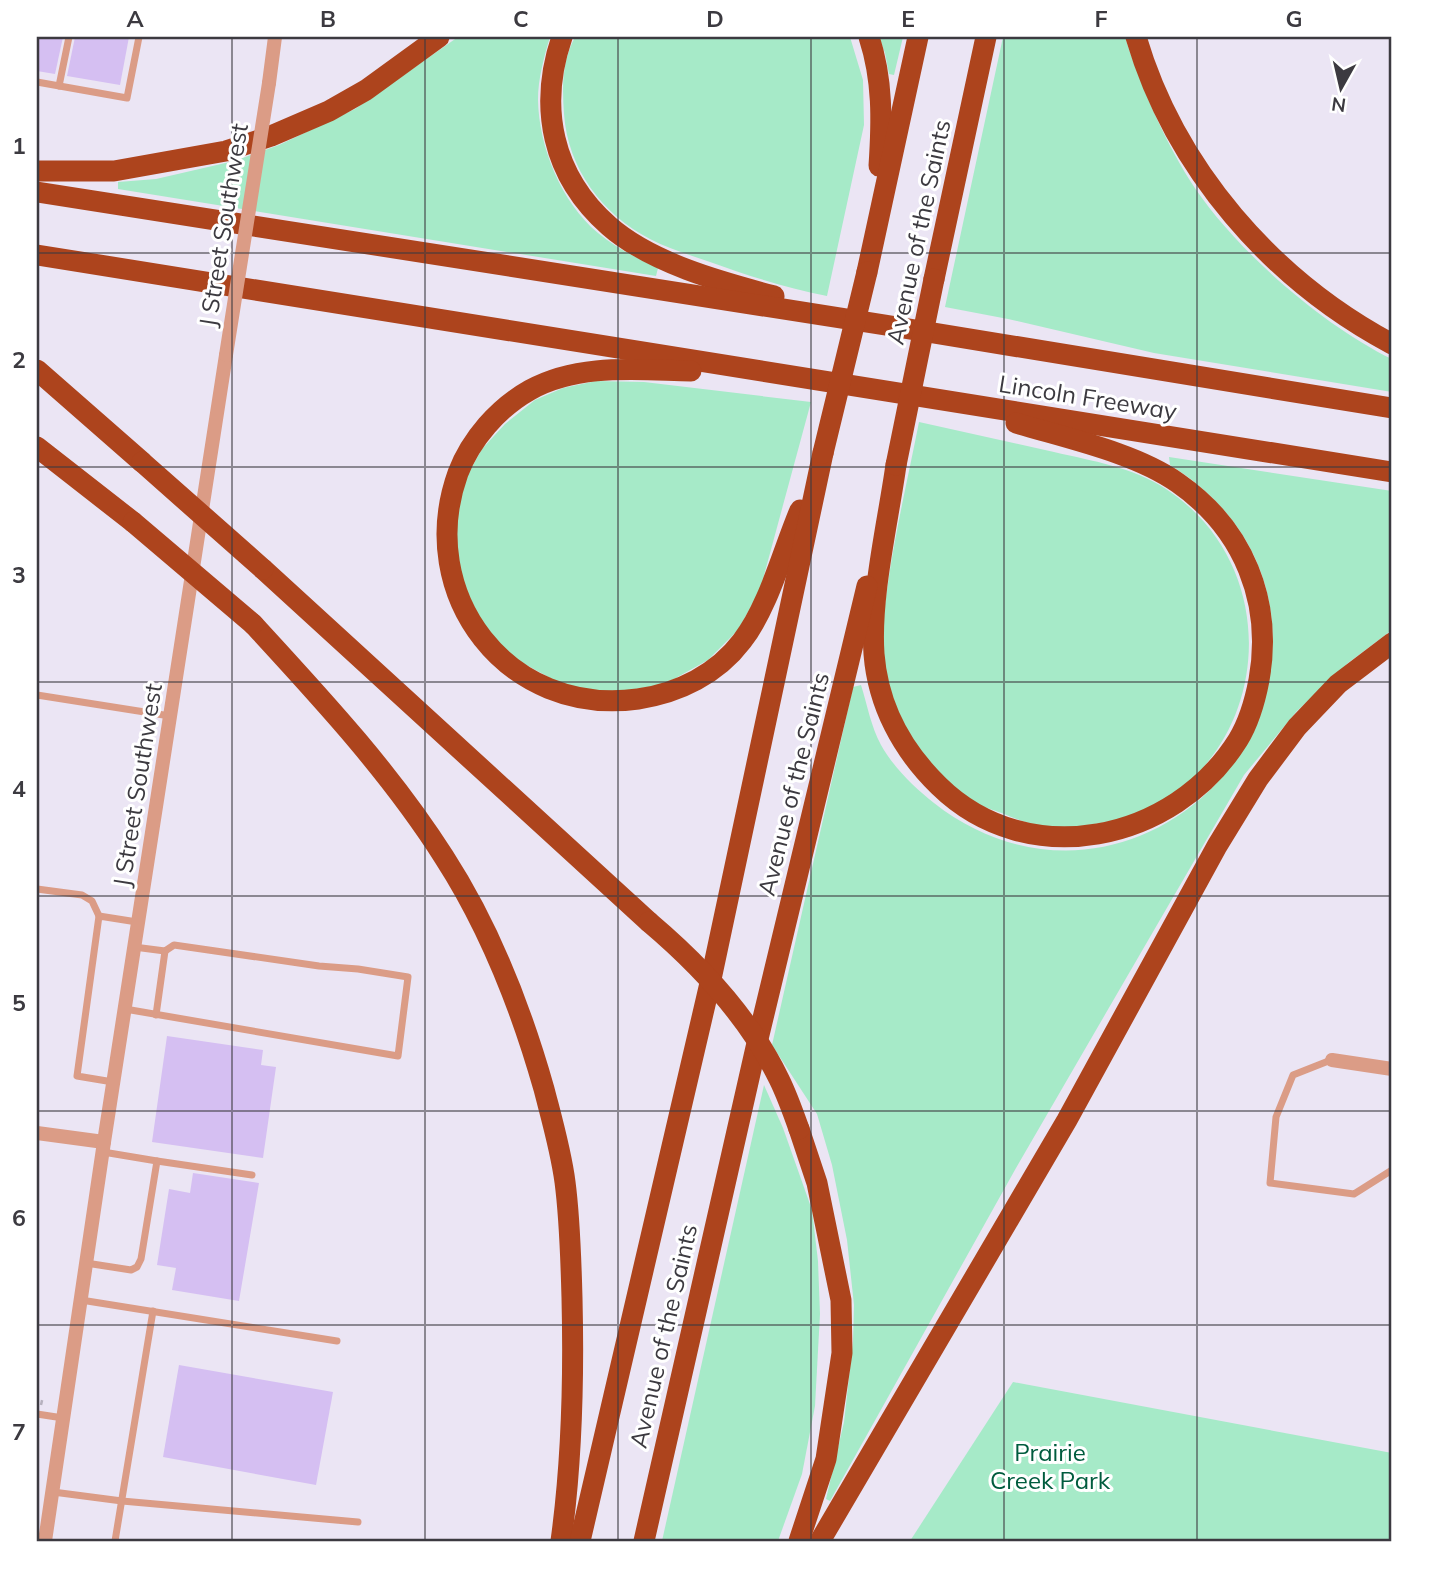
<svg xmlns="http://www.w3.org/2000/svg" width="1429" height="1578" viewBox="0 0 1429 1578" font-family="Mulish,sans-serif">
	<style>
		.green { fill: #a6eac8 }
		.building { fill: #d5bff2 }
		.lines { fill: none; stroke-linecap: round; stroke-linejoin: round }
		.path { stroke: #b6b1be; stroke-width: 2.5; stroke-dasharray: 5 5; stroke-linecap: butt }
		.service { stroke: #db9c86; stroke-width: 7 }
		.minor { stroke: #db9c86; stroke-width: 14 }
		.motorway { stroke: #ad441d; stroke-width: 21 }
		.minor-bridge { stroke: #db9c86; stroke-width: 14 }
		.motorway-bridge { stroke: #ad441d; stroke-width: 21 }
		.grid { fill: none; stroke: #3c3a40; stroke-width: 2; stroke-opacity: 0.55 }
		.labels { text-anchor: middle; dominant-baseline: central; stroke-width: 6; stroke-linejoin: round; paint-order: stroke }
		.street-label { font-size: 24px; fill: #3c3a40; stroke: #fff }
		.park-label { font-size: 24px; fill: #005c3e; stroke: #fff }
		.neatline { fill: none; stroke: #3c3a40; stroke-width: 2.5 }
		.grid-label { font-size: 23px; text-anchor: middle; font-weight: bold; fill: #3c3a40 }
	</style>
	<rect width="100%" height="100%" fill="#ebe5f4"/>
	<g class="green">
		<path d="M458,37h92c-6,20 -12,42 -12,63 1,47 23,102 60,133 18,15 39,25 60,35l-2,8 -538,-87v-7l38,-3 78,-18 45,-16 76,-36z"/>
		<path d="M575,37h275l13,43 1,45 -37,171c-41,-8 -78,-20 -117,-34 -20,-7 -41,-13 -60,-23 -48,-25 -82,-70 -86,-125 -2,-27 -2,-53 11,-77z"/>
		<path d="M879,37h24l-9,38 -5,-1 -4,-21z"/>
		<path d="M1003,37h122c15,47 38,100 64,142 42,67 131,145 203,180v33l-238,-39 -146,-34 -63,-12z"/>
		<path d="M596,381l48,1 167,20 -51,188 -22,40 -30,30 -34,19 -19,7 -52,8 -38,-8 -57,-31 -28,-35 -22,-50 -2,-58 7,-29 19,-34 23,-25 30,-24 28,-12z"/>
		<path d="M919,422c45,10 90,20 135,30 38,9 79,15 112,37 136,89 98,307 -65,334 -41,7 -57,8 -97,-9 -15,-6 -39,-12 -51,-23 -7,-6 -13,-16 -20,-24 -9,-10 -21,-21 -28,-33 -7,-11 -22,-59 -23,-71 -2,-30 3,-58 7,-87 8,-52 20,-103 30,-154z"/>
		<path d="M1169,457l223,34v139l-44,33 -51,48 -53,64 -228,393 -186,333 -4,-2 18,-77 9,-81 1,-36 -7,-65 -15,-75 -15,-51 -45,-69 81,-358 8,-2c6,19 10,42 20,60 13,23 33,42 53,58 85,67 196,63 275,-12 20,-19 31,-42 42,-66 6,-11 13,-22 15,-34 23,-93 -16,-177 -96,-226z"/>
		<path d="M764,1085l19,43 29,82 6,51 2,53 -5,92 -13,68 -24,67h-116z"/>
		<path d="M1013,1382l379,71v88h-482z"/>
	</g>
	<g class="building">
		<path d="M37,37h26l-8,37 -18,-3z"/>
		<path d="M75,37h54l-9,48 -53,-9z"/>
		<path d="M167,1036l96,14 -2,15 15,2 -13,91 -111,-16z"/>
		<path d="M193,1173l66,10 -20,118 -67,-11 4,-22 -19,-3 12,-76 21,4z"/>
		<path d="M179,1365l154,27 -17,93 -153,-28z"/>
	</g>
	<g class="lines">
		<g class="path">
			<path d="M41,1405l2,-9"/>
			<path d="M37,1436l1,-10"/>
		</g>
		<g class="service">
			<path d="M37,82l90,16 12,-61"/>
			<path d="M59,86l10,-49"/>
			<path d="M37,695l133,21"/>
			<path d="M37,889l45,6 10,6 7,15"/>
			<path d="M125,1009l273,47 10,-79 -50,-8 -39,-3 -145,-21 -9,6 -31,-4"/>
			<path d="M156,1015l9,-64"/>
			<path d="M1331,1060l-38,15 -17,42 -6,66 84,11 38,-24"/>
			<path d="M113,1082l-36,-6 22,-160 38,6"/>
			<path d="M157,1161l95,14"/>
			<path d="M86,1263l45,7 6,-3 4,-8 16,-98 -54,-9"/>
			<path d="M81,1300l256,41"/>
			<path d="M37,1414l26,4"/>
			<path d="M53,1492l69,9 236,21"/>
			<path d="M115,1541l38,-230"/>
		</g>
		<g class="minor">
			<path d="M269,83l6,-46"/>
			<path d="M1332,1060l60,9"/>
			<path d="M37,1133l67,9"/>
			<path d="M45,1541l59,-399 122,-787"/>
		</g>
		<g class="motorway">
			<path d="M562,37c-24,70 -10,139 47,189 42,37 112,56 165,70"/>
			<path d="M869,37c14,43 13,84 10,129"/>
			<path d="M1136,37c39,132 136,243 256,307"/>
			<path d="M37,171h77l112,-20 45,-15 58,-25 37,-21 73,-53"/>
			<path d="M37,192l848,133 507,83"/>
			<path d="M37,255l1355,217"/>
			<path d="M867,272l51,-235"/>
			<path d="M934,279l52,-242"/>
			<path d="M37,370l105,92"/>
			<path d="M691,371c-54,-1 -112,-8 -161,19 -32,18 -59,49 -72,83 -44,122 50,244 180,226 41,-6 79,-25 104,-58 27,-35 41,-91 58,-131"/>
			<path d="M37,447l96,75"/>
			<path d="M896,465c-8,57 -26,132 -22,189 4,51 28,96 65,132 89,87 235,56 299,-46 11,-18 17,-39 21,-60 14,-78 -15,-151 -81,-197 -42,-30 -112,-45 -162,-60"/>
			<path d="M263,569l386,353"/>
			<path d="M253,624c68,74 137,148 191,233 46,71 77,151 100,232 8,31 17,62 21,93 5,38 6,78 7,116 2,82 0,163 -11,243"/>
			<path d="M580,1541l131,-562 112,-526"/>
			<path d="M644,1541l113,-498 110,-457"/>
			<path d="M799,1541l27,-82 16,-106 -1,-53 -24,-117 -18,-54"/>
			<path d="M820,1541l247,-421 150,-274 41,-67 39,-52 41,-43 54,-41"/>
		</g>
		<path class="minor-bridge" d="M226,355l43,-272"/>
		<g class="motorway-bridge">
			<path d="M823,453l44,-181"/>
			<path d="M142,462l121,107"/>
			<path d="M896,465l38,-186"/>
			<path d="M133,522l120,102"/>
			<path d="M649,922c52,44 100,95 130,157 8,16 14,33 20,50"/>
		</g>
	</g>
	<path class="grid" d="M232,37v1504M425,37v1504M618,37v1504M811,37v1504M1004,37v1504M1197,37v1504M37,253h1355M37,467h1355M37,682h1355M37,896h1355M37,1111h1355M37,1325h1355"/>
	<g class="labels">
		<g class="street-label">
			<text transform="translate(223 225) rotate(-81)">J Street Southwest</text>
			<text transform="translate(918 232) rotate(-78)">Avenue of the Saints</text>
			<text transform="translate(1088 397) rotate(9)">Lincoln Freeway</text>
			<text transform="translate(793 784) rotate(-76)">Avenue of the Saints</text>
			<text transform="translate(137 785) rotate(-81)">J Street Southwest</text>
			<text transform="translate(663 1336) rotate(-77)">Avenue of the Saints</text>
		</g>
		<g class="park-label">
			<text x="1050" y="1452">Prairie<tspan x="1050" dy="28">Creek Park</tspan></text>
		</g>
	</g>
	<rect width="1429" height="1578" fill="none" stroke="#ffffff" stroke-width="77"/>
	<g transform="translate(1341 88) rotate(188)" stroke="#ffffff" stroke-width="5" paint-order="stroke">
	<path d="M0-5L12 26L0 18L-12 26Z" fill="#3c3a40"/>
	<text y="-10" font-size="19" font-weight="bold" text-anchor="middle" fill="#3c3a40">N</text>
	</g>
	<rect x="38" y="38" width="1352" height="1502" class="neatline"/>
	<g class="grid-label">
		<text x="135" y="27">A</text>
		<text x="328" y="27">B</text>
		<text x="521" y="27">C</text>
		<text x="715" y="27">D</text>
		<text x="908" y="27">E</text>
		<text x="1101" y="27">F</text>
		<text x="1294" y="27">G</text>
		<text x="19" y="154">1</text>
		<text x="19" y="368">2</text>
		<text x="19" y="583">3</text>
		<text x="19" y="797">4</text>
		<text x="19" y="1011">5</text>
		<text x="19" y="1226">6</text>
		<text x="19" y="1440">7</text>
	</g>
</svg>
